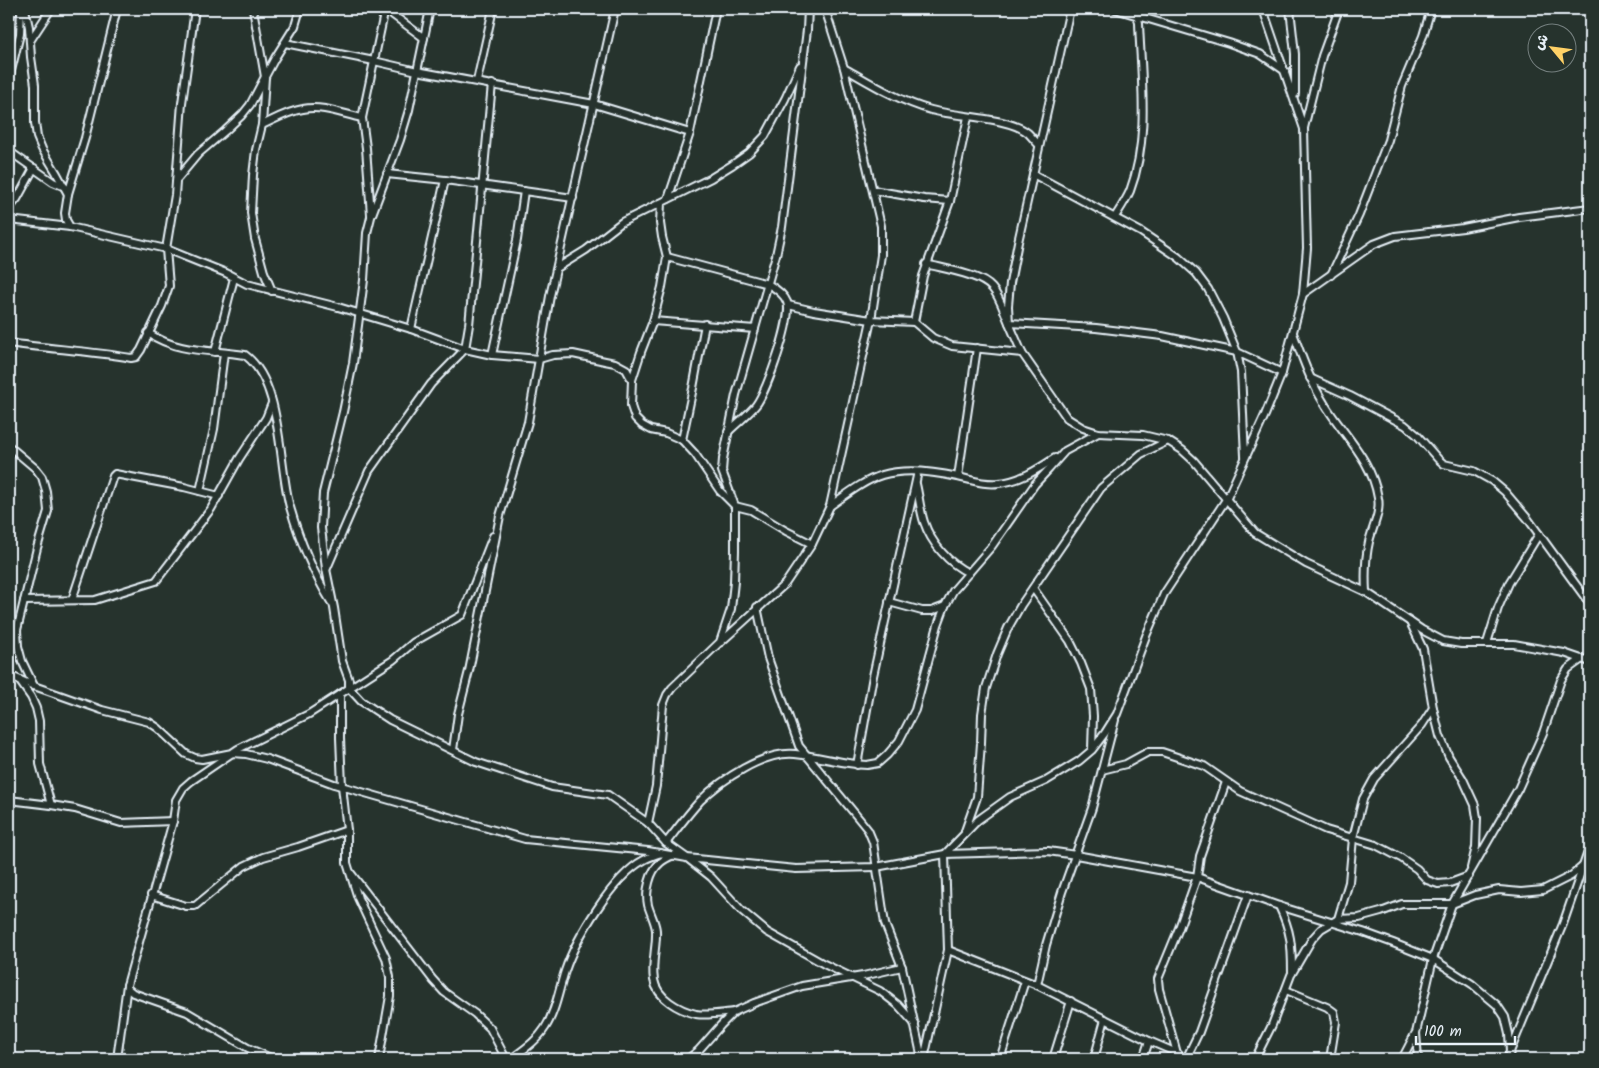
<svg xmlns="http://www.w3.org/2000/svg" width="1599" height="1068" viewBox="0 0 1599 1068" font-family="Kalam,'Playpen Sans Arabic',sans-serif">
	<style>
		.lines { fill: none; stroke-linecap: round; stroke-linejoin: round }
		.street-casing { stroke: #e8f1f8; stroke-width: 10 }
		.street { stroke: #26332d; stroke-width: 6 }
	</style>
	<rect width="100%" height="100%" fill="#26332d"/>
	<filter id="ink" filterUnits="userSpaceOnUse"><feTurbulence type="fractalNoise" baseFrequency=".02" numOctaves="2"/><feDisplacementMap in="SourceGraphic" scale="10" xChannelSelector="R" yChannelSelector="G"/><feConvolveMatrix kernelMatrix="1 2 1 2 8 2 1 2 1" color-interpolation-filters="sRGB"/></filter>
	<g filter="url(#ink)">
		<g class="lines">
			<defs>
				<g id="street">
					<path d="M25,9l4,18 2,30 4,28v38l2,14 5,12 14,23 12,22"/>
					<path d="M253,9l12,68 -3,48 -6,25 -3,25 -2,38 4,26 9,33 8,19"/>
					<path d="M385,9l39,29"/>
					<path d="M430,9l-21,101 -9,30 -29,77 -4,16 -3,47 -11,83 -10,49 -20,81 -2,35 5,41 8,39 8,53 7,19v8l12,13 29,19 86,42 76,25 56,8 40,28 18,20 21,15 109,11 80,-2 69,-13 103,-3 28,4 121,22 82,29 84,26 30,11 40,16 39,25 25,21 8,12 4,17 1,18"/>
					<path d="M1070,9l-52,233 -8,41 -2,23 1,17 13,30 45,65 16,10 15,5 45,2 25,6 14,9 12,11 61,72 51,31 60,28 56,38 21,11 18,3h53l50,9 26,9"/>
					<path d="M1115,9l114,34 31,11 25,17"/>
					<path d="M1290,9l5,45v40"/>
					<path d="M30,41l21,-32"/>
					<path d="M285,43l89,18 43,10 177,33 96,29"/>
					<path d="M844,68c28,16 55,33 87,42 26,7 78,7 97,23 4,4 7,8 11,12"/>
					<path d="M9,79l11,-45 1,-25"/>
					<path d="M477,81l16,-72"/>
					<path d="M262,125c13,-6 27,-14 41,-16 19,-4 40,5 59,9"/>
					<path d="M1304,128l18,-72 17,-47"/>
					<path d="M9,151l44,31 12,5"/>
					<path d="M387,174l58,6 128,18"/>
					<path d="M1033,174l108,58 37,25 18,16 12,16 15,29 14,34 4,20 4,84"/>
					<path d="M178,178l20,-24 27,-23 17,-16 8,-10 25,-47 20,-32 5,-17"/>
					<path d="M873,190l51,9 26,2"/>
					<path d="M668,199l22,-66 26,-124"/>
					<path d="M661,203l-1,20 2,14 5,20 -5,30 -9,34 -12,31 -9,28 -1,26 4,12 7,7 9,5 15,3 16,7 13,14 25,37 15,15 16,4 35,21 26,13"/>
					<path d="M9,209l8,-10 17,-31"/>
					<path d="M371,215l-5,-67 -4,-30 23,-109"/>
					<path d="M1115,217c5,-8 11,-17 15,-26 20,-53 11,-113 9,-168l-3,-14"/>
					<path d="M9,220l61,7 96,22 60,24 21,11 91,23 73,22 54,20 27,6 47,4 14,-4 20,-1 32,7 10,2 11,6 6,11"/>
					<path d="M70,227l-4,-7 -1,-7 3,-19 17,-56 32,-129"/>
					<path d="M667,257l101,27c7,4 16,10 19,18 6,16 -20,89 -31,103 -8,10 -19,18 -28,27"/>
					<path d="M926,264c18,5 54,10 66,24 8,9 12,24 17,35l87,5 66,8 75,16 45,21"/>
					<path d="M557,268l29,-18 36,-28 89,-44 21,-13 17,-12 16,-17 20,-37 15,-33"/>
					<path d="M1331,275l28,-60 29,-75 14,-54 21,-50 8,-27"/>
					<path d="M1303,294l71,-50 21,-8 68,-8 56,-11 71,-9"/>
					<path d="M788,305l26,6 57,9 43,2 19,16 19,8 70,7"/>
					<path d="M653,321l102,8"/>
					<path d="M914,322l9,-46 27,-75 18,-84"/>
					<path d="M411,329l34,-149"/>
					<path d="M148,333c33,21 61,16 97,22 38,28 33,109 45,152 10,35 22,64 41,95"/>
					<path d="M1293,333c9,24 17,48 31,70 19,32 48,56 54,95 3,15 -6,30 -9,44 -4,17 -4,32 -3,50"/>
					<path d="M9,343c41,6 82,8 122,15l5,-1 5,-7 21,-44 7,-20 -3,-37 9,-54 7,-92 13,-94"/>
					<path d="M215,352l19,-74"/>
					<path d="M492,355l25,-115 7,-49"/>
					<path d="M1310,378l40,18 55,29 12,10 21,24 6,5 30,7 18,10 13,11 23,27 62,85"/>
					<path d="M682,440l11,-52 12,-64"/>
					<path d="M9,446l26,22 7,9 4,14 2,20 -11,37 -20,82 1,16 4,15 12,25"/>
					<path d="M958,477l19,-129"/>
					<path d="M916,484c3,12 4,26 8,38 7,21 25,42 45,51"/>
					<path d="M200,491l14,-62 10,-76"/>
					<path d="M830,506c16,-11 33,-25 52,-31 23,-7 53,-3 76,2 14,3 27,8 41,6 21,-2 38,-13 56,-25"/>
					<path d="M327,568l42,-97 62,-87 34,-35 4,-24 23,-241"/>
					<path d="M1033,588l37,53 11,22 10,26 2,27 -1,33"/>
					<path d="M72,600l41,-124 2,-2 69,13 35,9"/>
					<path d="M24,601l71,-1 61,-19 55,-72 28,-50 27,-41 6,-15"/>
					<path d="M889,602l33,9h10l13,-5"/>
					<path d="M757,607l11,51 31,88 61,74 8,10 5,12 12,82 17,43 20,92"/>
					<path d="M1410,622l13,27 10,59 7,28 9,21 14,22 12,26 2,13 -1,29 -5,21"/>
					<path d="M721,642l64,-58 27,-40 18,-38 41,-186 10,-65v-29l-37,-158 -19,-59"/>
					<path d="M1487,643l11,-35 11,-25 30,-49"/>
					<path d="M9,675l25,11 68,24 47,12 9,6 28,26 9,4 7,1 30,-6 14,1 21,5 67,25 191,55 123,12 39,7 24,19 31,34 25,21 57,32 56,27 18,14 17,19"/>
					<path d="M19,680l12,17 5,11 3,13 1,43 11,41"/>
					<path d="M340,694v44l2,48 5,44v33l11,35 28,60 4,19v19l-11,63"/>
					<path d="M453,750l5,-36 11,-43 31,-155 28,-94 22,-126 65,-287"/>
					<path d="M857,765l16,-89 44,-200"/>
					<path d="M1102,770l24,-6 22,-12h14l42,14 36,25 86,39 50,15 25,13 16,11 10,11 11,4 12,-1 19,-7"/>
					<path d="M9,800l42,5 24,4 46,14 52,-2"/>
					<path d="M648,823l8,-37 7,-81 4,-10 5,-7 48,-46 11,-33 3,-27 1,-31v-45l-13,-35 1,-12 13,-64 40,-140 6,-28 25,-197 1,-21"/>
					<path d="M965,831l12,-34 4,-54 1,-29 4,-26 11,-34 11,-26 13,-23 80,-117 40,-34 27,-13"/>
					<path d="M666,843c11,-14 22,-29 34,-42 21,-21 64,-50 95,-47 24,2 47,10 72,11l11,-2 9,-8 12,-14 16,-31 23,-85 7,-19 8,-15 39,-45 43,-62 14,-15 16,-18 33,-18"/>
					<path d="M674,855c-5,2 -10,4 -14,8 -10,8 -15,29 -12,42 2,8 7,16 8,25 1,16 -5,34 -2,50 3,18 25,30 42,34 12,2 26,-1 38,-2"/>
					<path d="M350,872l83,108 11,12 31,22 15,14 16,31"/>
					<path d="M151,895l35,11h9l49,-40 19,-9 35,-10 49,-17"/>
					<path d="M1279,906c12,25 13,39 13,67"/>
					<path d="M1338,919l11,-37 4,-44 10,-39 11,-20 48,-54 11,-17"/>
					<path d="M948,950l89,35 112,56 28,12 6,6"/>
					<path d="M127,985v3l6,5 54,19 61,36 25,11"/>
					<path d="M1037,985l9,-40 16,-53 30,-84 23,-88"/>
					<path d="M1286,990l41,17 7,5 2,10 -6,37"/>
					<path d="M1177,1053l-18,-64 -1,-10 21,-51 18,-51 3,-21 26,-74"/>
					<path d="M117,1059l10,-74 46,-164 3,-21 7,-12 8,-7 47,-32 71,-35 84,-54 21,-18 48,-27 31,-79"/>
					<path d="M511,1059c12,-9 26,-18 34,-31 11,-17 14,-39 20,-57 11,-33 48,-95 79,-111 5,-3 12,-5 17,-7"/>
					<path d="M688,1059l10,-8 23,-26 13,-13 20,-9 48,-17 61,-10 39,-9"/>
					<path d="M924,1059l24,-109 -3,-96 33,-34 32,-23 36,-16 33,-20 13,-11 13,-17 12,-19 29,-78 18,-42 63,-96 38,-83 17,-42 21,-79 4,-46 -3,-119 -41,-120"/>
					<path d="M1000,1059l25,-78"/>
					<path d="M1053,1059l18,-58"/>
					<path d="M1094,1059l11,-40"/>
					<path d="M1143,1059l6,-18"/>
					<path d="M1186,1059l13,-27 49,-137"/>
					<path d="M1255,1059l17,-34 19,-50 21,-36 9,-10 17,-10 21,-1 22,-6 21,-8h50l23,-9 24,-5 22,2 22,-2 28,-14 12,-10h7"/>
					<path d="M1402,1059l13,-25"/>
					<path d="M1418,1059l-2,-26 17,-74 19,-55 66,-115 25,-56 18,-53 7,-11 14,-10"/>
					<path d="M1507,1059l56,-135 27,-78"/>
				</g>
			</defs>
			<use href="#street" class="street-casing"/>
			<use href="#street" class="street"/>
		</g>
	</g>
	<rect width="1599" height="1068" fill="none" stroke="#26332d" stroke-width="30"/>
	<rect x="15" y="15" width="1569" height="1038" fill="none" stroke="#e8f1f8" stroke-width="2" filter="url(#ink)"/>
	<g transform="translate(1552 48) rotate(299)"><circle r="24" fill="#26332d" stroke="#747f7e"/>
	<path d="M0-4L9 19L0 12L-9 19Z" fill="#ffd166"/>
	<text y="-8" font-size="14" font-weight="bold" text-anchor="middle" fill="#e8f1f8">ش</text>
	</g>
	<path d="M1416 1036v8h99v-8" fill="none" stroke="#e8f1f8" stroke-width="2.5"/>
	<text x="1424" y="1036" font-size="15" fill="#e8f1f8" stroke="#26332d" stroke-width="4" paint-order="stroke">100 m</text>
</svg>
